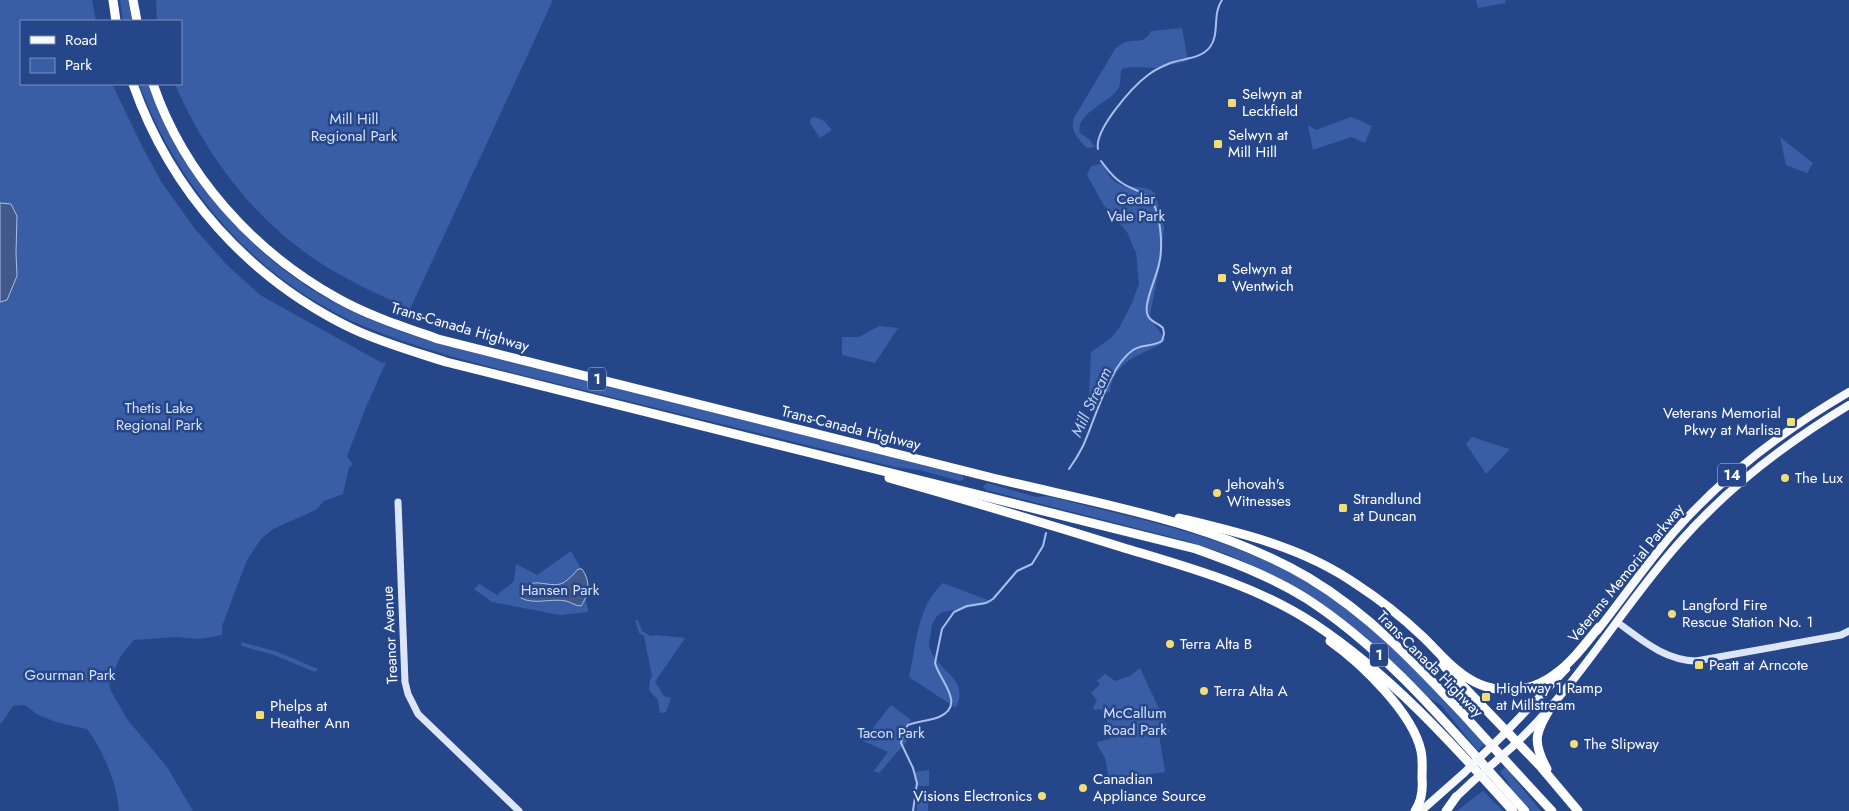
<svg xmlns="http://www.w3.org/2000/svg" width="1849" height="811" viewBox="0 0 1849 811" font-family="Jost,sans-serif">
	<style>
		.green { fill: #3a5ea6 }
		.water { fill: #42598a; stroke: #a7bfea }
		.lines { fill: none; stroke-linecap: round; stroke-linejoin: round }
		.stream { stroke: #a7bfea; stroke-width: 2 }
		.secondary { stroke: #dde6f8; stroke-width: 7 }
		.primary { stroke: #f6f8fe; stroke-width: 8 }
		.highway { stroke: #fff; stroke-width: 9 }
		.primary-bridge { stroke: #f6f8fe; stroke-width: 8 }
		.poi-dot { fill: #f3dd77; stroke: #26468a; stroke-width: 2 }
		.labels { text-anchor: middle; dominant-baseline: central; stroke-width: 5; stroke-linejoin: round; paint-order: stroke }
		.shield { fill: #26468a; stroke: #bec8dc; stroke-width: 1 }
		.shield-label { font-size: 14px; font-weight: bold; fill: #fff }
		.poi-label { font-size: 15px; fill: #fff; stroke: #26468a; text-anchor: start }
		.park-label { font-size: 15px; fill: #d7e2f7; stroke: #26468a }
		.street-label { font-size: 15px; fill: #fff; stroke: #26468a }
		.water-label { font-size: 16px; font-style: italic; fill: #bfd0f1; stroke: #26468a }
	</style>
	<rect width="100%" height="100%" fill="#26468a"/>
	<g class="green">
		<path d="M0,0h92l4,21h-75v63h91l31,64 19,35 33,46 31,35 34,31 122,68 4,-1 -20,45 -19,49 6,9 -4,2 -6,27 -19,7 -7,8 -8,4 -36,16 -12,10 -14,21 -25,66v9l-23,4 -23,-2 -42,3 -12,14 -11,22 -2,8 2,7 16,28 40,48 26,44h-74c-1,-24 -16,-62 -32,-82l-31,-7 -18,-7 -13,-10 -12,1 -13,19z"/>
		<path d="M120,0h8l4,21h-9z"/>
		<path d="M156,0h397l-143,309c-25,-12 -51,-23 -75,-37 -74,-43 -127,-111 -160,-188h6v-63h-24z"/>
		<path d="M1476,0h29l1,3 -28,5z"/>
		<path d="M1182,28l6,33 -33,7 -24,-1 -9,2c-3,7 0,13 -4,20 -9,14 -44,25 -38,44l10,7 5,7 -8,1c-9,-10 -17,-16 -13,-30l41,-69c4,-3 7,-6 11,-7 11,-3 19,2 25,-11z"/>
		<path d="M139,84h9c37,97 108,182 203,227 28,13 56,23 86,32l521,131 5,2 1,3 -4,2 -40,-11 -25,-3c-101,-25 -202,-50 -304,-75 -74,-19 -152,-35 -223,-64 -107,-43 -189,-137 -229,-244z"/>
		<path d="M815,117l9,4 8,9 -12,8 -10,-15 1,-5z"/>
		<path d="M1351,117l21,9 -7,17 -14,-6 -38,13 -5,-25 8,5z"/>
		<path d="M1780,137l33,26 -6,10 -21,-8z"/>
		<path d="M1102,164c4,5 7,13 12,17 12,10 29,2 41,12l9,34 -4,38 -10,49 2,7 13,18 -4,5c-23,12 -48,18 -51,48l-21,4 2,-44 19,-13 9,-11 12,-23 8,-21 -3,-33h-1l-8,-19 -24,-28 -16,-29 4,-9z"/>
		<path d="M879,326l19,2 -23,35 -33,-8v-18h17z"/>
		<path d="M1472,437l37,12v1l-23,24 -20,-30z"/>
		<path d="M987,483l49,14 9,-1 10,2c86,22 177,39 254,85 69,42 122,103 175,161l-6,7 -37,-46 -14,-8 -61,-60 -45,-34 -56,-32 -39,-17 -39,-13 -201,-51 -3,-3z"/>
		<path d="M571,551l10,18 7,43 -28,3 -68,-13 -18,-13 5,-5 18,11 17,-14 2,-17 21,11z"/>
		<path d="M943,583l50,19 -15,4 -36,6c-7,5 -11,12 -11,20 0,4 -2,8 -2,12 3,26 43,33 27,64l-47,-31c8,-33 7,-69 34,-94z"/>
		<path d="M635,620l3,1 4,10 8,5 6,-1 29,3 -30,44 9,14 7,2 -5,14 -6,1 -2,-13 -9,-10 1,-10 2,-4 -8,-40 -5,-3z"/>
		<path d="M241,642l34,9 43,18 -3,3 -41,-17 -32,-9z"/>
		<path d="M1140,668l30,64 -11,2 6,38 -56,8 -4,-22 -8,-14v-2l13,-3 -4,-26 -6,-4 -6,1 -1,-2 4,-8 -6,-7 9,-9 -3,-3 8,-7 10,7 15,-5z"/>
		<path d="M891,705l20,15 -3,4 -1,17 -28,32 -5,-2 14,-19 -25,-11z"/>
		<path d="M1505,767l36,44h-9l-22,-23 -2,-6 -8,-10z"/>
		<path d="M929,770v16h-13l-1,-14z"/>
		<path d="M1483,791l20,20h-46l1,-1z"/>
		<rect x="917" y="795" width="11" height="16"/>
	</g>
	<g class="water">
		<path d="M0,203l11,1 6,12 -1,36 1,24 -10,24 -7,2z"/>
		<path d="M578,569h4c9,13 7,25 -1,37 -6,0 -10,-4 -15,-5 -15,-3 -32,4 -45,-3 5,-27 28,-8 42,-15 5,-3 11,-9 15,-14z"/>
	</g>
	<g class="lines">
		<g class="stream">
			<path d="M1098,149c-4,-19 34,-62 50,-74 5,-4 13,-8 20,-11 13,-6 32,-4 42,-17 10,-13 2,-33 12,-47"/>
			<path d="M1069,469c5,-7 10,-15 14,-23 12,-26 26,-80 50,-96 9,-6 19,-3 29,-9l2,-7 -1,-6c-5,-5 -12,-6 -15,-12 -6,-10 9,-40 11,-52 4,-15 2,-42 -4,-57 -7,-15 -21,-16 -33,-24 -9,-5 -15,-14 -21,-22"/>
			<path d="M913,811l4,-28 -4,-15 -12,-25 3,-13 4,-5c10,-4 21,-4 31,-8 28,-12 0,-37 -4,-54l7,-34 12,-17 13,-6 19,-3 7,-4 24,-28 15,-7 11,-18 3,-13"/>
		</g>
		<g class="secondary">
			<path d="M398,502l7,180 3,12 10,20 101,97"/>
			<path d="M1617,622c25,18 47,38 79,39l145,-26 8,-4"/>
		</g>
		<g class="primary">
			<path d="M1597,631c26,-33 50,-68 77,-99 50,-57 110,-102 175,-140"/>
			<path d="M1503,735l63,-66"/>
			<path d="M1513,746c65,-60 108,-138 166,-203 49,-56 107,-100 170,-138"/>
			<path d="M1456,797l16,-15"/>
			<path d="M1421,811l43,-38"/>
		</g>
		<g class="highway">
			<path d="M113,0l3,21"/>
			<path d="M133,0l4,21"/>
			<path d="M133,84c38,108 116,195 220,245 30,14 62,23 93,33l750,187c39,14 76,28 111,50 85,55 150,138 218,212"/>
			<path d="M153,84c31,91 100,167 184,214 32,18 67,29 101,41 184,47 368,93 551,138 109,27 223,44 320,101 60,36 107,86 154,136 30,33 59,65 89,97"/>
			<path d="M889,478c78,22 155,45 232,69 66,20 134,38 192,76 77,51 138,119 200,188"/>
			<path d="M1179,518c62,15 124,29 177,66 23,15 46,33 66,52 12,11 22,24 35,34 29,25 67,27 98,4 17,-12 31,-31 44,-47"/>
			<path d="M1330,641c31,22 83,72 91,110 2,9 1,18 1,27 1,11 -1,24 -7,33"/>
			<path d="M1441,663l100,104 37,44"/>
			<path d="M1547,769c-16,-29 -11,-37 5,-64"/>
			<path d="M1446,811l10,-14"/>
		</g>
		<g class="primary-bridge">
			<path d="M1464,773l38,-37"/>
			<path d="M1472,782l40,-35"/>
		</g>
	</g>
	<g class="poi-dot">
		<rect x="1227" y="98" width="10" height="10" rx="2.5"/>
		<rect x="1213" y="139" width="10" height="10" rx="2.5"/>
		<rect x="1217" y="273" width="10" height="10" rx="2.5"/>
		<rect x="1786" y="417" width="10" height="10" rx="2.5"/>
		<circle cx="1785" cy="478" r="5"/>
		<circle cx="1217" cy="493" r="5"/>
		<rect x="1338" y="503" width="10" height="10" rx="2.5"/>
		<circle cx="1672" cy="614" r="5"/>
		<circle cx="1170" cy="644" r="5"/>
		<rect x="1694" y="660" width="10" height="10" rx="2.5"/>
		<circle cx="1204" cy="691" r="5"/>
		<rect x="1481" y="692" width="10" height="10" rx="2.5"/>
		<rect x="255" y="710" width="10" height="10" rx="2.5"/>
		<circle cx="1574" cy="744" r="5"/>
		<circle cx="1083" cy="788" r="5"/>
		<circle cx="1042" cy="796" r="5"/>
	</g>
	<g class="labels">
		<g class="shield">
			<rect x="588" y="367.5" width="18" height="23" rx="4"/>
			<rect x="1718" y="463.5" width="28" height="23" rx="4"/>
			<rect x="1370" y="643.5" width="18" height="23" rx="4"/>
		</g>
		<g class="shield-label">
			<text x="597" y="379">1</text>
			<text x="1732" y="475">14</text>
			<text x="1379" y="655">1</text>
		</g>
		<g class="poi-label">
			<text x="1242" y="94">Selwyn at<tspan x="1242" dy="17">Leckfield</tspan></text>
			<text x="1228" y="135">Selwyn at<tspan x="1228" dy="17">Mill Hill</tspan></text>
			<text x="1232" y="269">Selwyn at<tspan x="1232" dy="17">Wentwich</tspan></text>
			<text x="1781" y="413" text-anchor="end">Veterans Memorial<tspan x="1781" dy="17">Pkwy at Marlisa</tspan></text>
			<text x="1795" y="478">The Lux</text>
			<text x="1227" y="484">Jehovah's<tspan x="1227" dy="17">Witnesses</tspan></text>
			<text x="1353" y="499">Strandlund<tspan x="1353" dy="17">at Duncan</tspan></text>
			<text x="1682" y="605">Langford Fire<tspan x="1682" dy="17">Rescue Station No. 1</tspan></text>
			<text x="1180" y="644">Terra Alta B</text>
			<text x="1709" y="665">Peatt at Arncote</text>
			<text x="1496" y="688">Highway 1 Ramp<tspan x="1496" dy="17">at Millstream</tspan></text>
			<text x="1214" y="691">Terra Alta A</text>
			<text x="270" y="706">Phelps at<tspan x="270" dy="17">Heather Ann</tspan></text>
			<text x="1584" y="744">The Slipway</text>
			<text x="1093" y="779">Canadian<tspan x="1093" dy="17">Appliance Source</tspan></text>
			<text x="1032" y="796" text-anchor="end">Visions Electronics</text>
		</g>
		<g class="park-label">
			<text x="354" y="119">Mill Hill<tspan x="354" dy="17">Regional Park</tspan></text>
			<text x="1136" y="199">Cedar<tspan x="1136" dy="17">Vale Park</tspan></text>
			<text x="159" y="408">Thetis Lake<tspan x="159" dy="17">Regional Park</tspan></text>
			<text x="560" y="590">Hansen Park</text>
			<text x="70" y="675">Gourman Park</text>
			<text x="1135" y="713">McCallum<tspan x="1135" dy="17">Road Park</tspan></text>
			<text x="891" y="733">Tacon Park</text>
		</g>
		<g class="street-label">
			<text transform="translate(460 327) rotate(16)">Trans-Canada Highway</text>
			<text transform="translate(851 428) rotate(14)">Trans-Canada Highway</text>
			<text transform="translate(1626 573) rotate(-51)">Veterans Memorial Parkway</text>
			<text transform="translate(390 635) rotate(-93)">Treanor Avenue</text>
			<text transform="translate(1430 664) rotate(45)">Trans-Canada Highway</text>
		</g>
		<g class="water-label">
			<text transform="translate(1091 402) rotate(-65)">Mill Stream</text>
		</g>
	</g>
	<rect x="20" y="20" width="162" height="65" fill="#26468a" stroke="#7d90b9"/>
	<rect x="30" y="36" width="25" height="8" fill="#f6f8fe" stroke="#7d90b9"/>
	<text x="65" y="45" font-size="15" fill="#ffffff">Road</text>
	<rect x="30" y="58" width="25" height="15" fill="#3a5ea6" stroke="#7d90b9"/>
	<text x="65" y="70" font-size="15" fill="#ffffff">Park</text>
</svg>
